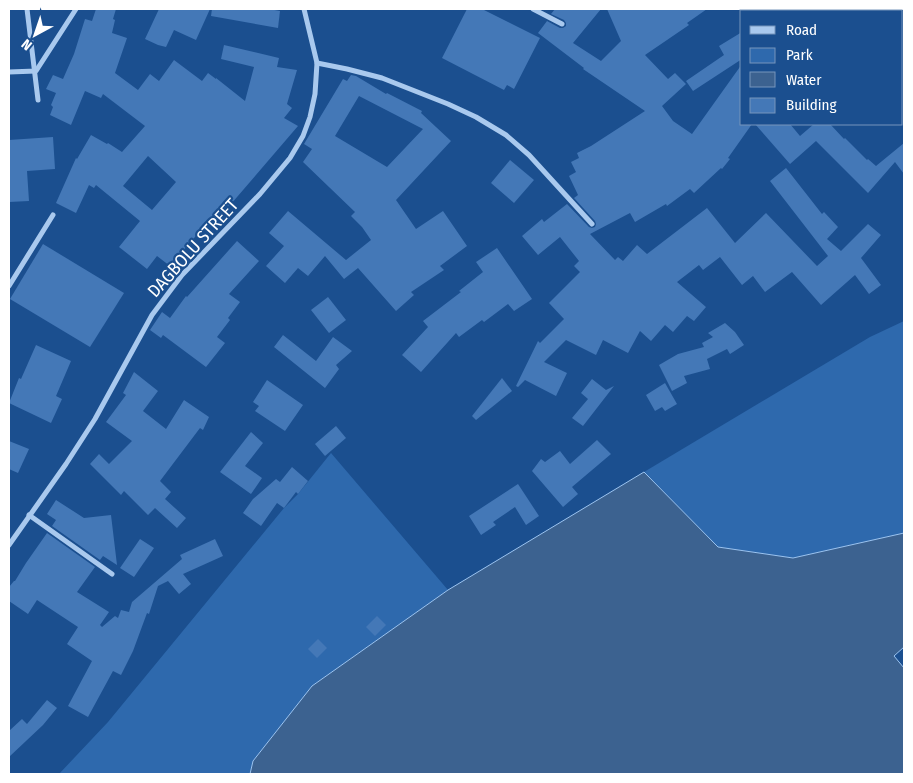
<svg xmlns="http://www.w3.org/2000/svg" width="913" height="783" viewBox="0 0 913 783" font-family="'Fira Sans Condensed',sans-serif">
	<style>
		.green { fill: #2e69ad }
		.water { fill: #3c6290; stroke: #9cc4f0 }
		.building { fill: #4478b7; fill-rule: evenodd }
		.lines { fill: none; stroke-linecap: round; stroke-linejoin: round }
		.minor { stroke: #a9c9ee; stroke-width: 5 }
		.labels { text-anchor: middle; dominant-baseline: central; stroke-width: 4.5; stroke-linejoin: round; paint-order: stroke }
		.street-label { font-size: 18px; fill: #fff; stroke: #1b4f8f }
	</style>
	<rect width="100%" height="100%" fill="#1b4f8f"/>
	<g class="green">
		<path d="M904,321v212l-111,25 -75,-11 -74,-75 226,-135z"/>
		<path d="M331,453l117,137 -136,96 -59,75 -3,13h-191l49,-52 176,-214 14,-14z"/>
	</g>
	<path class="water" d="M644,472l74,75 75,11 111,-25v114l-10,9 10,12v106h-654l3,-13 59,-75 136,-96z"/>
	<g class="building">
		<path d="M96,9h20l-3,10 2,1 -3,13 15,5 -12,35 23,17 12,-16 9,7 15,-21 28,21 6,-8 8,6v-1l29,23 9,-34 -33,-8 3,-14 55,13 -2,9 20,3 -10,34 5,4 -8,10 14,8 -67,78 -8,9 -4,-4 -49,57 -13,-10 -10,13 -28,-22 21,-26 -44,-36 -2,3 -5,-3 -13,28 -20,-10 20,-45 1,1 14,-24 16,9 1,-1 14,9 23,-26 -42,-32 -2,4 -16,-7 -14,34 -21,-10 3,-8 -2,-2 5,-12 -10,-4 7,-14 10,4 11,-25 11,-35 7,2zM148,156l28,26 -24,28 -29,-24z"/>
		<path d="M159,9h51l-14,31 -22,-10 -8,17 -8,-2 -13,-6z"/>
		<path d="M212,9h57l11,2 -2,17 -67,-12z"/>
		<path d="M467,9h15l58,29 -26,51 -7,-4 -3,5 -62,-32z"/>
		<path d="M555,9h46l-28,34 28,18 20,-20 -14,-32h100l-20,14 2,2 -44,30 23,24 7,-6 11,11 -24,22 11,15 19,13 50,-70v60h10l-24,34 2,1 -8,10 -1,-1 -27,25 -4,-4 -23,17 -1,-2 -31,18 -5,-9 -40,21 25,26 3,-3 5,4 14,-16 10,9 60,-46 28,35 31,-30 51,53 11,-10 -58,-75 16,-13 36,46 2,-2 14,15 -11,12 14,12 27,-27 13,11 -20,23 20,27 -12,9 -14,-19 -34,30 -29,-33 -27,20 -12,-16 -11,9 -22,-28 -17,13 -4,-5 -22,17 29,25 -12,14 -7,-5 -14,16 -8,-7 -14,16 -11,-10 -12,22 -25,-13 -7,15 -30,-15 -22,22 23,11 -11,23 -31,-16 -7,7 -2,-1 22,-45 2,2 24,-24 -15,-16 31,-31 -6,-6 5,-5 -19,-24 -22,18 -16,-19 20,-17 2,3 23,-18 22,23 3,1 3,-1 1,-3 -1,-3 -21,-23 4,-3 -9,-19 7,-4 -5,-10 8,-4 -2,-5 14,-7 54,-35 -62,-42 1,-1 -46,-35 9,-12 13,7h3l3,-2v-3l-2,-3 -13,-6z"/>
		<path d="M742,32v27l-49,32 -7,-10 38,-26 -5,-9z"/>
		<path d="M351,75l5,1 30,18 1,-1 35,18 -1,2 30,28 -55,59 20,29 27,-18 24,35 -27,20 4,4 -33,22 3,3 -18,16 -38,-43 -14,11 -19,-23 -17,20 -10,-8 -13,15 -19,-17 18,-20 -15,-13 19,-22 58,49 25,-20 -9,-13 -11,-11 4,-4 -52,-50 9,-13 -8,-5 39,-65 4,2zM359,96l64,33 -36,38 -52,-31z"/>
		<path d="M755,124h35l10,12 14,-12h16l14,15 1,-1 22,22 1,-1 8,7 28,-23v31l-9,-12 -27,31 -52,-52 -26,23z"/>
		<path d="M53,137l2,32 -28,2 2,30 -20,1v-62z"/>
		<path d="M510,160l24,20 -20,23 -23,-20z"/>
		<path d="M237,241l22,20 -30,33 11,8 -12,16 2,2 -13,17 8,6 -19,24 -43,-32 -2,3 -11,-8 12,-18 8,6 16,-22 1,1z"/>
		<path d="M43,244l81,49 -34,54 -80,-48z"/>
		<path d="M497,248l35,51 -18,12 -6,-7 -24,18 -2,-2 -23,17 -3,-4 -35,39 -19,-17 26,-28 -5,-6 38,-29 -2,-1 24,-19 -7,-10z"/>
		<path d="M328,297l18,23 -17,13 -18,-23z"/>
		<path d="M725,323l10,9 9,13 -14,9 -3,-5 -20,10 3,10 -26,7 3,7 -15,8 -13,-26 19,-11 26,-7 -2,-4 11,-6 -5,-4z"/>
		<path d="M283,335l33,26 17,-24 19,14 -16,14 3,4 -14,19 -51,-41z"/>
		<path d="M36,345l35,16 -15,35 6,3 -11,24 -42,-20 10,-25 2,1z"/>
		<path d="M134,372l24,19 -15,20 23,18 18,-29 25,17 -6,13 -3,-2 -40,53 11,11 -6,7 21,19 -9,10 -22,-20 -7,7 -24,-24 -3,4 -31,-31 9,-10 10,10 23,-23 -26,-19 20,-27 -3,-2z"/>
		<path d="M502,378l10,13 -36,29 -4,-4z"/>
		<path d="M592,379l14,11 8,-4 -31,40 -11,-8 16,-19 -7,-6z"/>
		<path d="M267,380l36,25 -18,26 -30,-20 4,-5 -6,-4z"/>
		<path d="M665,383l12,21 -12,7 -3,-4 -7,4 -9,-16z"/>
		<path d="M336,426l10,12 -21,18 -10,-12z"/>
		<path d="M251,432l12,11 -18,23 17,12 -11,16 -31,-22z"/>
		<path d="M597,440l14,14 -39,33 6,7 -15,13 -31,-36 9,-12 4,3 15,-11 10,13z"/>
		<path d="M9,441l20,8 -11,24 -9,-4z"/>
		<path d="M292,467l16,14 -10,13 -2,-2 -12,16 -7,-5 -16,23 -18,-13 10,-14 23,-20 4,3z"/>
		<path d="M518,484l21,32 -13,9 -11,-18 -22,15 3,3 -15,10 -12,-19z"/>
		<path d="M56,500l28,18 27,-3 6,50 -14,-9 -3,4 -48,-34 4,-6 -9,-6z"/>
		<path d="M47,533l48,34 -18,25 32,20 -9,13 2,2 13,-11 3,2 3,-8 8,2 3,-10 50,-43 -2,-4 35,-16 8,17 -40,18 8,10 -12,10 -11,-13 -10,5 -9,28 -2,-1 -14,38 -12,24 -8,-4 -25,46 -20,-11 24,-45 -25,-17 11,-17 -41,-27 -9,14 -19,-13v-14l5,-6h1l11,-18z"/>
		<path d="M140,539l14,9 -20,29 -14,-9z"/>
		<path d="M377,616l9,9 -11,11 -9,-9z"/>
		<path d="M318,639l9,9 -10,10 -9,-9z"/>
		<path d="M47,700l10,8 -14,17 -34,32v-26l13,-12 5,5z"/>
	</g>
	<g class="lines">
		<g class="minor">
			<path d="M27,9l11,91"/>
			<path d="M533,9l29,15"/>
			<path d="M317,63l30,6 35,9 66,26 28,13 30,18 23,20 63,69"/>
			<path d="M9,72l27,-1 40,-62"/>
			<path d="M9,286l44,-71"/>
			<path d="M29,515l83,59"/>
			<path d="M9,545l57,-81 29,-45 57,-104 30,-40 78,-81 30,-36 13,-22 7,-19 5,-23 2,-31 -13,-54"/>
		</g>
	</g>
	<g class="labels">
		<g class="street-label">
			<text transform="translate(193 248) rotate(-48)">DAGBOLU STREET</text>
		</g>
	</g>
	<rect width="913" height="783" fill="none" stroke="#ffffff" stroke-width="20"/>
	<rect x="740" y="10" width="162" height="115" fill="#1b4f8f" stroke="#7695bc"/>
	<rect x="750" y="26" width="25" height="8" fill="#a9c9ee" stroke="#7695bc"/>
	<text x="786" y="35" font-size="15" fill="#ffffff">Road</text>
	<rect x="750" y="48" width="25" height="15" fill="#2e69ad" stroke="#7695bc"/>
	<text x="786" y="60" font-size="15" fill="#ffffff">Park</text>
	<rect x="750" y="72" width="25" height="15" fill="#3c6290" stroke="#7695bc"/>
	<text x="786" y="85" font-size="15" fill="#ffffff">Water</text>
	<rect x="750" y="98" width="25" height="15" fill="#4478b7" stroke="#7695bc"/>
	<text x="786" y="110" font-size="15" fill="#ffffff">Building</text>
	<g transform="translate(35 35) rotate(220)" stroke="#1b4f8f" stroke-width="4" paint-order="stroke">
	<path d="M0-4L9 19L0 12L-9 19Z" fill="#ffffff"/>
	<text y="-8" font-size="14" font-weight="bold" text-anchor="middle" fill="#ffffff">N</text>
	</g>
</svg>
